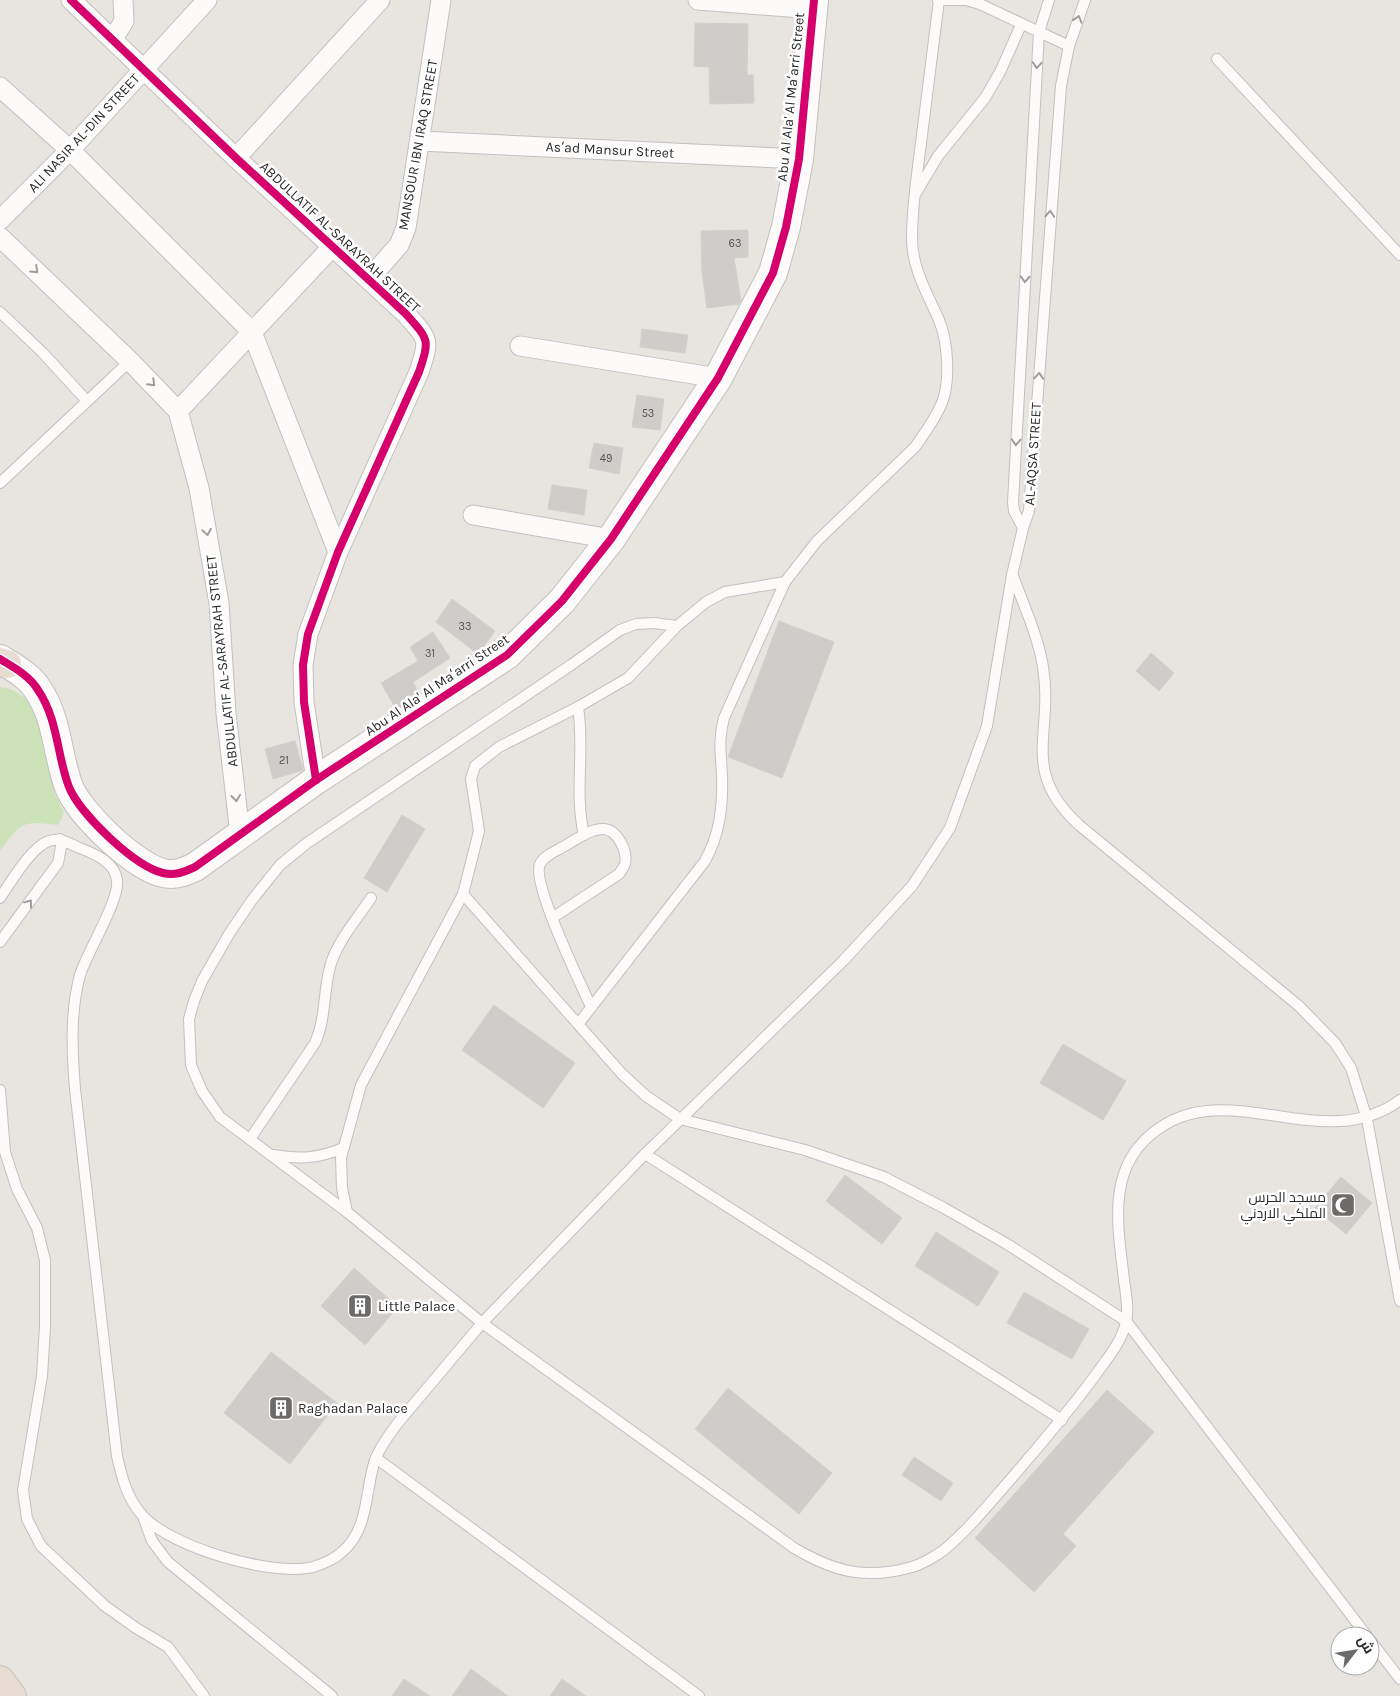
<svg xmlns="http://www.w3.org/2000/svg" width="1400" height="1696" viewBox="0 0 1400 1696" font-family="Karla,Cairo,sans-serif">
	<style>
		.green { fill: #cce3b9 }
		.building { fill: #cfccca; stroke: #d3d0cc }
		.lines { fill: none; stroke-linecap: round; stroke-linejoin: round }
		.lane-casing { stroke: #c2c0c1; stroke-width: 12 }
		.street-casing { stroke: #c2c0c1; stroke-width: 21 }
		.secondary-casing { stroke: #c2c0c1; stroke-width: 30 }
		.highway-casing { stroke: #c4c3c1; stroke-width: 30 }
		.lane { stroke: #fcfbfa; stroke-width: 10 }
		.street { stroke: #fcfbfa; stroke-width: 19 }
		.secondary { stroke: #fcfbfa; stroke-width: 28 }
		.highway { stroke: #e8dcd3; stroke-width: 28 }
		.cycleway-casing { stroke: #fff; stroke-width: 11 }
		.cycleway { stroke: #d6006c; stroke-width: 8 }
		.oneway { stroke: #9e9d9c }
		.labels { text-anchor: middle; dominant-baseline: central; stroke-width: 5; stroke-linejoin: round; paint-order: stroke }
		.number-label { font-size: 11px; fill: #545353 }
		.street-label { font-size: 14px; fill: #2a2a2a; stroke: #fff }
		.poi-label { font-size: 14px; fill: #2a2a2a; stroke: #fff; text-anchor: start }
	</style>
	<rect width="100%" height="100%" fill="#e8e4e0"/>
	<path class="green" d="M0,687l11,2 14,9 10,12 20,84 9,19 -6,12c-37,-4 -37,-3 -58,26z"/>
	<g class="building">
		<path d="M695,23l53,1 -1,51h6l1,28 -44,1 -1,-37 -15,-1z"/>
		<path d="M748,230v27l-14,1 7,43 -2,3 -32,4 -5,-35 -1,-42z"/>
		<path d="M642,329l46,6 -3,18 -45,-6z"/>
		<path d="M637,395l27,4 -4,31 -28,-3z"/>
		<path d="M594,443l29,5 -4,26 -30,-6z"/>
		<path d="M552,485l35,5 -3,25 -36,-6z"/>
		<path d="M452,599l43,32 -17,23 -42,-32z"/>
		<path d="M779,621l55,21 -52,136 -54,-21z"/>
		<path d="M433,632l17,26 -37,24 6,12 -23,15 -15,-26 37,-22 -8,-14z"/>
		<path d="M1151,653l23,20 -15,18 -23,-20z"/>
		<path d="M295,741l8,29 -30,9 -8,-30z"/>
		<path d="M402,815l23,14 -38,63 -23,-14z"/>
		<path d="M494,1005l81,58 -32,45 -81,-58z"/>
		<path d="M1063,1044l63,37 -23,39 -63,-37z"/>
		<path d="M845,1175l57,43 -20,26 -56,-43z"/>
		<path d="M1341,1177l31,26 -26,31 -31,-26z"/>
		<path d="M936,1232l63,40 -21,34 -63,-40z"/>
		<path d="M354,1268l44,39 -33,38 -44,-39z"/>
		<path d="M1024,1292l65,37 -17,30 -65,-36z"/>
		<path d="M271,1352l66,51 -47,61 -66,-51z"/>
		<path d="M728,1388l104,85 -33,41 -104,-85z"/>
		<path d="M1107,1390l47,42 -91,102 13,12 -42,46 -59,-54z"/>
		<path d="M914,1457l39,26 -12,18 -39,-26z"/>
		<path d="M471,1669l37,27h-56z"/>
		<path d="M404,1679l26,17h-38z"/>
		<path d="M562,1679l24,17h-36z"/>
	</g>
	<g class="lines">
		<defs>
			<g id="lane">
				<path d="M938,0h28l14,4 89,42"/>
				<path d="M1217,59l183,196"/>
				<path d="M916,193l22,-37 47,-58 15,-26 21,-47"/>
				<path d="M0,312l42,40 45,49"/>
				<path d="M0,483l130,-122"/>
				<path d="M1023,528l-9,-17 -1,-9 26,-470 10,-32"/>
				<path d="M1013,576c11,30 25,60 30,91 11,67 -24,103 36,158l220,181 36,37 16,25 16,51 33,182"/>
				<path d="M677,626l-23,-3 -18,1 -16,6 -49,35 -264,178 -27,22 -28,35 -23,34 -27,47 -8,20 -5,18 2,46 11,26 18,26 127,95 135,111 312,225c41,24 71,32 118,19 10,-3 24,-11 32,-17 25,-21 45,-46 66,-70 29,-34 58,-67 84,-103 12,-17 28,-35 32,-55 3,-13 0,-28 -2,-42 -5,-46 -17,-102 20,-139 74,-75 176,19 256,-41"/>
				<path d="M578,707c7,43 -4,85 6,128"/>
				<path d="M463,894l159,180 24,22 34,23 125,31 79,27 60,31 63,36 119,77 241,315"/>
				<path d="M0,898c11,-16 31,-51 49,-57 8,-3 15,0 22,3 16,8 43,14 46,36 3,20 -30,72 -37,95 -10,37 -8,76 -5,114l42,367c5,22 10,42 25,59 28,32 130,62 171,52 10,-3 22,-8 30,-16 26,-22 22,-61 32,-91 5,-13 14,-25 22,-36l85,-101 163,-169 198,-193 69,-75 38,-58 37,-102 25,-151 11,-47 6,-17 32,-425 8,-40 16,-46"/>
				<path d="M552,918l67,-44c2,-3 5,-7 6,-10 3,-13 -8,-35 -22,-35 -13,0 -24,9 -35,15 -9,6 -23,10 -28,20 -9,19 41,120 51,143"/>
				<path d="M0,942l58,-79 3,-16 -1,-8"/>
				<path d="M579,1023l126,-162c15,-27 18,-55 17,-86 -1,-22 -4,-35 2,-57l61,-136 32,-41 98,-94c9,-13 19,-26 26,-42 10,-22 7,-63 -2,-85 -12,-27 -27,-52 -27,-82 0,-32 5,-64 9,-95 6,-48 12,-95 18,-143"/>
				<path d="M0,1090l5,62 12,37 20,39 8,32v66l-3,50 -19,114 4,29 14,27 64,60 31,22 32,19 36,49"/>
				<path d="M250,1139l65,-96c11,-24 8,-50 15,-76 6,-24 27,-48 41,-69"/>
				<path d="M645,1154l417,266"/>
				<path d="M273,1155c26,4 45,4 70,-7"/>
				<path d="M347,1212l-5,-24 -1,-30 20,-73 102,-191 16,-63 -8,-52 4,-13 24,-19 79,-40 50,-29 49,-52 29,-24 19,-10 60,-10"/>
				<path d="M376,1458l323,238"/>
				<path d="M144,1519l8,22 16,21 164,134"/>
				<path d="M1370,1640l30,39"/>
			</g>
			<g id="street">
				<path d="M71,0l165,158 170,156c23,26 24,25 13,58l-81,180 -30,82 -5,31 1,37 12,78"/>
				<path d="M698,0l116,9"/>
				<path d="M113,39l11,-18 -1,-21"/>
				<path d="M0,87l70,63 182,182 86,220"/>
				<path d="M420,141l379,18"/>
				<path d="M236,158l144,-158"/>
				<path d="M0,220l70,-70 137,-150"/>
				<path d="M0,237l130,124 48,50 21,77 20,115 7,110 14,121"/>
				<path d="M369,279l30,-34 7,-17 35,-228"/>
				<path d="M520,346l198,32"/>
				<path d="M178,411l155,-165"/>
				<path d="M473,515l138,24"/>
			</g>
			<path id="secondary" d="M0,659c13,8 30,17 38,31 20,29 19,66 31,97 11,27 65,79 94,86 12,3 21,-1 32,-6l121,-87 191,-125 55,-54 49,-62 107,-161 55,-105 13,-46 13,-68 15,-159"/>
			<g id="highway">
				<path d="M0,662l7,2"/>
				<path d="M0,1680l12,16"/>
			</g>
		</defs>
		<use href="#lane" class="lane-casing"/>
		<use href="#street" class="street-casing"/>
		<use href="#secondary" class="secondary-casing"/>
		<use href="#highway" class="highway-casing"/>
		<use href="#lane" class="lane"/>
		<use href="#street" class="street"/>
		<use href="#secondary" class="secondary"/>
		<use href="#highway" class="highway"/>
		<defs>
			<g id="cycleway">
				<path d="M71,0l165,158 170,156c23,26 24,25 13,58l-81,180 -30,82 -5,31 1,37 12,78"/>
				<path d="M0,659c13,8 30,17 38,31 20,29 19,66 31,97 11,27 65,79 94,86 12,3 21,-1 32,-6l121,-87 191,-125 55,-54 49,-62 107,-161 55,-105 13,-46 13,-68 15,-159"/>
			</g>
		</defs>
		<use href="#cycleway" class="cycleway-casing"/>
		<use href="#cycleway" class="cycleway"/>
	</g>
	<defs><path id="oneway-chevron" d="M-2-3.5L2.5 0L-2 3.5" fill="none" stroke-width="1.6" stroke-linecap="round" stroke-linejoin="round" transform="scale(1.25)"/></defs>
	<g class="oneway">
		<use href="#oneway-chevron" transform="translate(1078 19) rotate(-73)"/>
		<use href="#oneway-chevron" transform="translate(1037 65) rotate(94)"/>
		<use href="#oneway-chevron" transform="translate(1050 214) rotate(-86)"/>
		<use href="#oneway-chevron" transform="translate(35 270) rotate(44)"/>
		<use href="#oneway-chevron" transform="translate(1025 279) rotate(93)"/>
		<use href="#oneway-chevron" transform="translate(1039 376) rotate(-86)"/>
		<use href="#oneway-chevron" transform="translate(152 383) rotate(45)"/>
		<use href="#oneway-chevron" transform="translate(1016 442) rotate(93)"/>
		<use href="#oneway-chevron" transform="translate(207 532) rotate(80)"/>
		<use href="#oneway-chevron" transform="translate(236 798) rotate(84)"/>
		<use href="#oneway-chevron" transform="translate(29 903) rotate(-53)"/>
	</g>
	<defs>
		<symbol id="mosque-square" viewBox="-11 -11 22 22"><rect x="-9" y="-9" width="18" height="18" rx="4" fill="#6c6b6a" stroke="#fff"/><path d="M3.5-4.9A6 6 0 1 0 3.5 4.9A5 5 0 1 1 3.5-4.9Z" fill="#fff"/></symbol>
		<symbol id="building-square" viewBox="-11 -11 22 22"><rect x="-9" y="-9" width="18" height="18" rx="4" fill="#6c6b6a" stroke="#fff"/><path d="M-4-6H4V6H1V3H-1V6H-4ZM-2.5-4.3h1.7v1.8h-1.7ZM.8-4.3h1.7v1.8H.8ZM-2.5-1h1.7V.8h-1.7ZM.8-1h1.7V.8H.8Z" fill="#fff"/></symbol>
	</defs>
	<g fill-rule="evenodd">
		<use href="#mosque-square" x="1329" y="1191" width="28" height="28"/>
		<use href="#building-square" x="346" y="1292" width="28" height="28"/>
		<use href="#building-square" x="267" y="1394" width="28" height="28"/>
	</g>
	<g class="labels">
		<g class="number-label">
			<text x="735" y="243">63</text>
			<text x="648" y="413">53</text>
			<text x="606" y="458">49</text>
			<text x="465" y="626">33</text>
			<text x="430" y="653">31</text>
			<text x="284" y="760">21</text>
		</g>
		<g class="street-label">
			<text transform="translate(791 97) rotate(-84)">Abu Al Ala' Al Maʻarri Street</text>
			<text transform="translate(84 133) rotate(-47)">ALI NASIR AL-DIN STREET</text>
			<text transform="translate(418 145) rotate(-80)">MANSOUR IBN IRAQ STREET</text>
			<text transform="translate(610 150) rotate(3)">Asʻad Mansur Street</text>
			<text transform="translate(340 237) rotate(43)">ABDULLATIF AL-SARAYRAH STREET</text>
			<text transform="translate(1033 454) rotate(-86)">AL-AQSA STREET</text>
			<text transform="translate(222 661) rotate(-96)">ABDULLATIF AL-SARAYRAH STREET</text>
			<text transform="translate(437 685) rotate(-34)">Abu Al Ala' Al Maʻarri Street</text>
		</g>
		<g class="poi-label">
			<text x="1326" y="1197" text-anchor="end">مسجد الحرس<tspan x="1326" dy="16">الملكي الاردني</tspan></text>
			<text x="378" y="1306">Little Palace</text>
			<text x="298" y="1408">Raghadan Palace</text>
		</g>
	</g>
	<g transform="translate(1355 1651) rotate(59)"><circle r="24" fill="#ffffff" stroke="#aaaaaa"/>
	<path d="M0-4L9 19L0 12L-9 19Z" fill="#6c6b6a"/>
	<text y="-8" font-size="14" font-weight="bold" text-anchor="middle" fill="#2a2a2a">ش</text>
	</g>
</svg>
